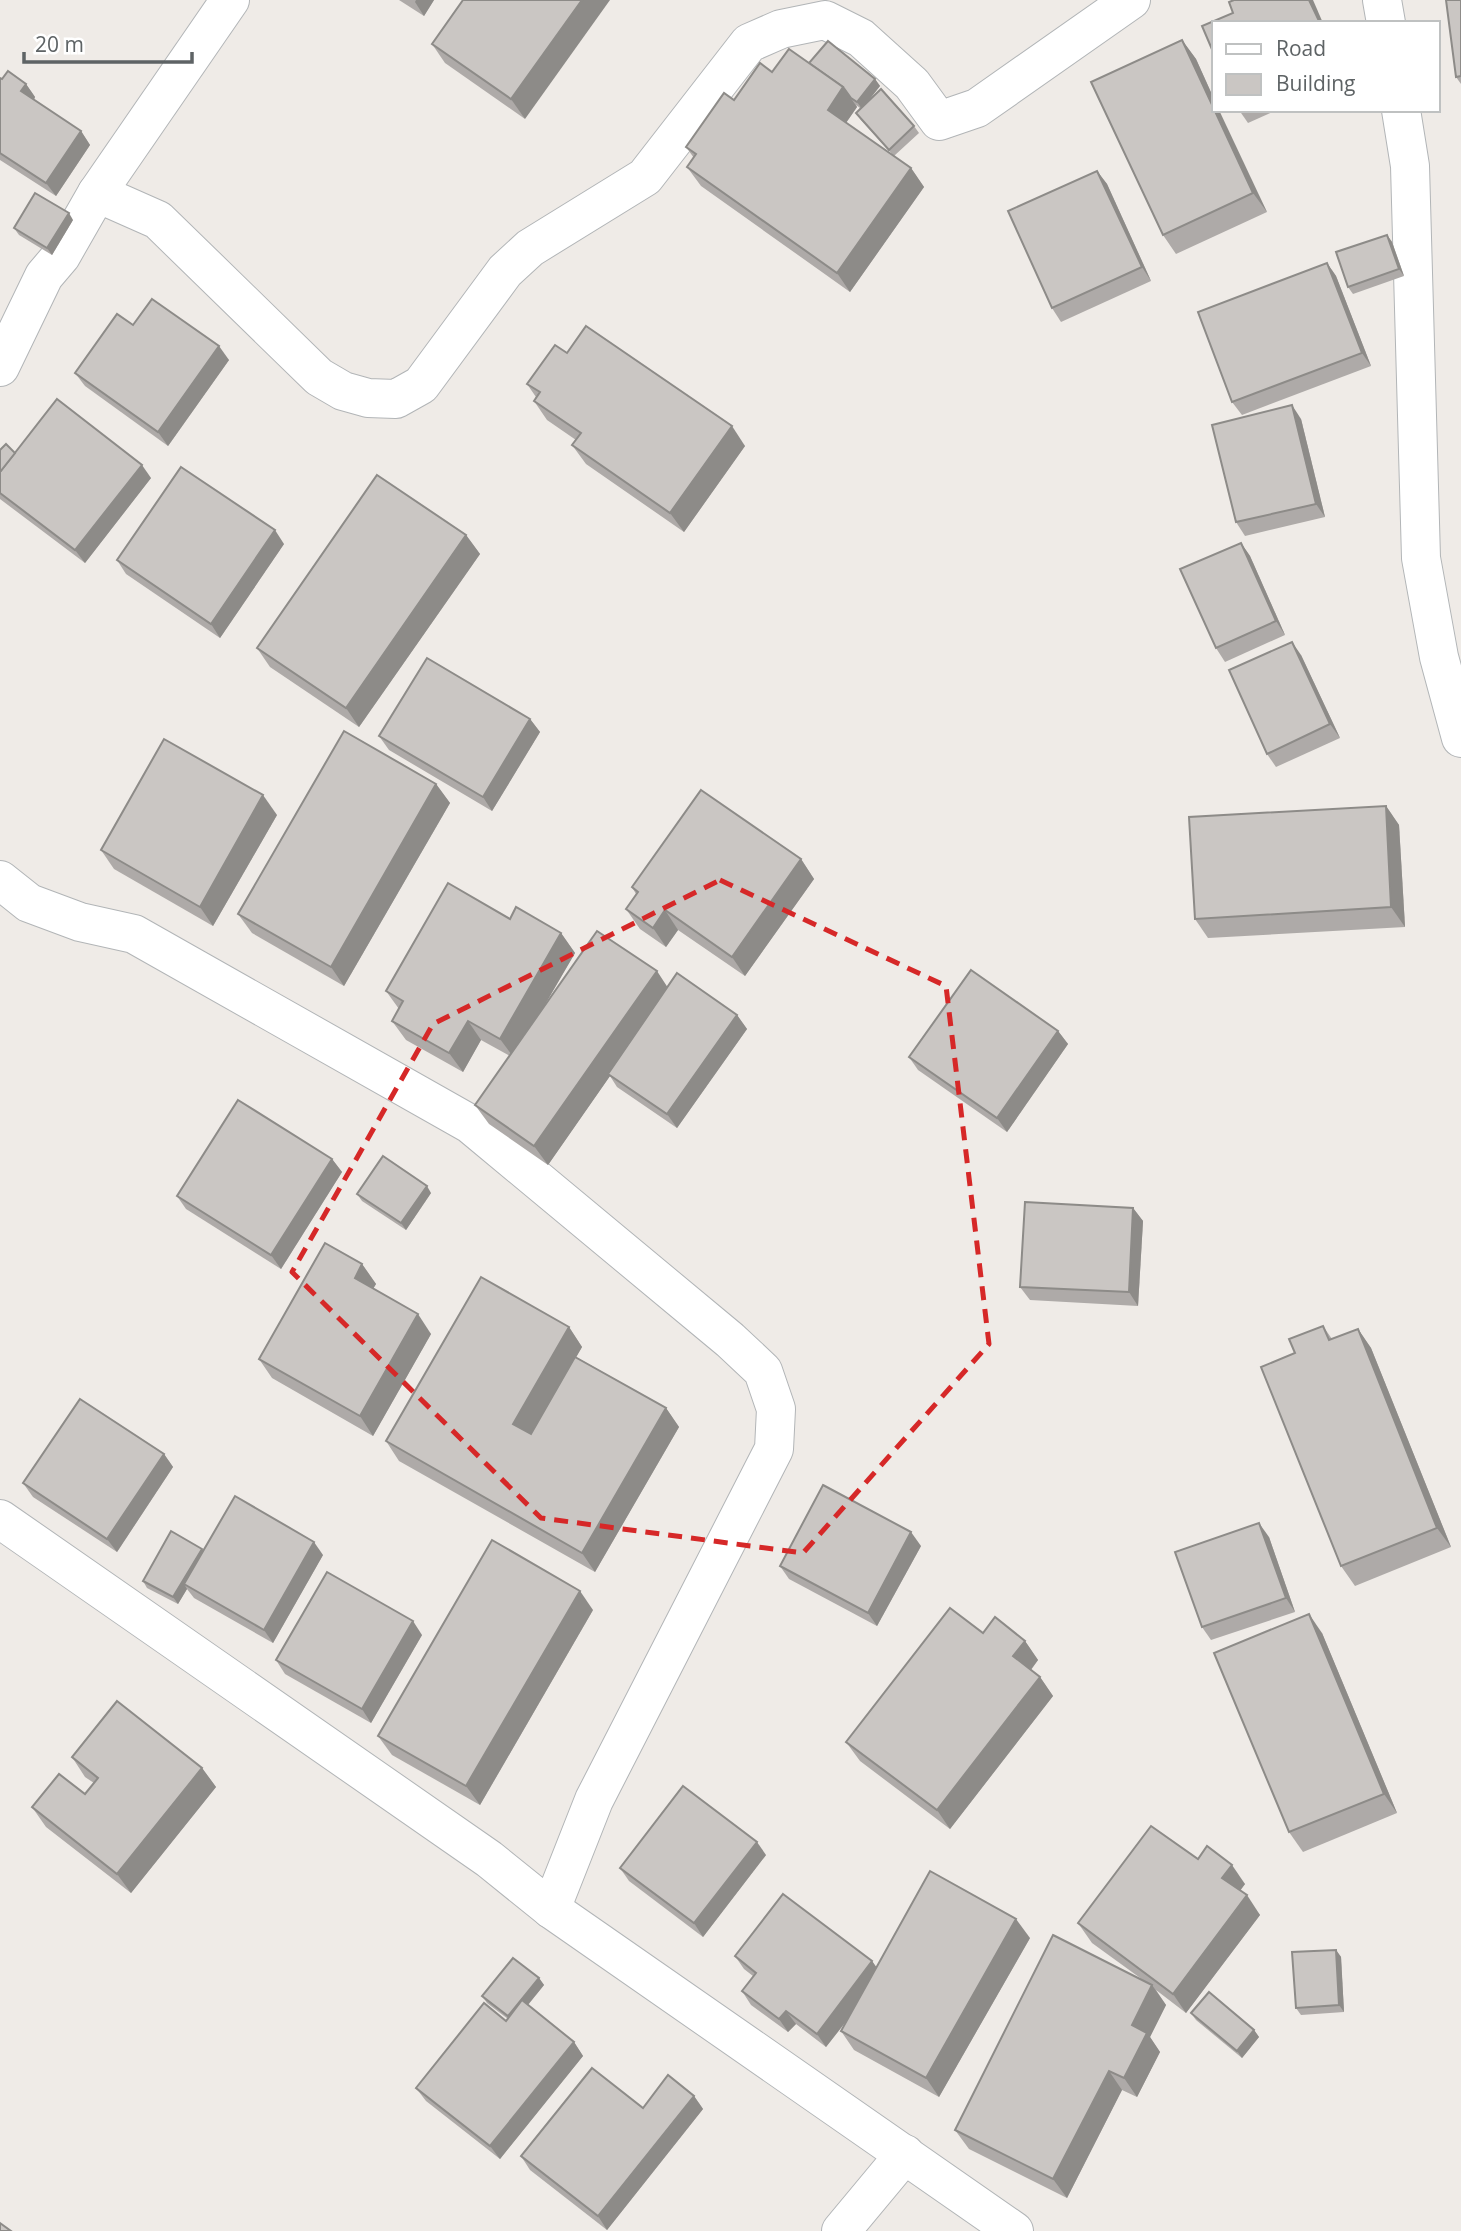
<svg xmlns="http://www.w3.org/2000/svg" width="1461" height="2231" viewBox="0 0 1461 2231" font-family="'Open Sans',sans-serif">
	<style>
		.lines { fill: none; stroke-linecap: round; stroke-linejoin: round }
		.minor-casing { stroke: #b2b5b7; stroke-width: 40 }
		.minor { stroke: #fff; stroke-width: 38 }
		.wall { fill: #aeaaa8; fill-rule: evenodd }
		.shaded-wall { fill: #8d8b88 }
		.building { fill: #cac6c3; stroke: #8d8b88; stroke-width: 2 }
		.marked { fill: none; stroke: #d62828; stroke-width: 5; stroke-dasharray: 14 9; stroke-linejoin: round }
	</style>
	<rect width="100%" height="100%" fill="#efebe7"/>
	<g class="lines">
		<defs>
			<g id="minor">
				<path d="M1382,0l4,23"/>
				<path d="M1401,110l9,56 11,392 18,99 22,81"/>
				<path d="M97,193l133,-193"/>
				<path d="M0,367l44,-91 17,-20 36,-63 61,27 161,157 24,14 25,7 28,1 25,-14 84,-114 25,-23 115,-71 104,-134 32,-14 44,-9 36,18 51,46 27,37 38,-13 154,-108"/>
				<path d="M0,880l29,23 51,19 54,12 336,190 260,216 33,31 13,38 -2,40 -180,351 -43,109"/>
				<path d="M0,1519l489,340 62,50 463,322"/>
				<path d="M841,2231l64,-77"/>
			</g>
		</defs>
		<use href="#minor" class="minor-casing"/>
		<use href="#minor" class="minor"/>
	</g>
	<g class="wall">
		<path d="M399,0h35l-10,16z"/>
		<path d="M463,0l62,119 -80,-56 -13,-19z"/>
		<path d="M1461,0v84l-5,-7z"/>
		<path d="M1182,40l14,19 18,40v11l53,102 -91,42 -13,-19z"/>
		<path d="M809,63l66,16 5,7 -12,15 46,25 5,7 -25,23 17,12 13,19 -74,105 -149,-106 -14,-19 7,-9 -8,-11 48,-47 38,-28zM856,105l4,3 -4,5 5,7 32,35 -47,-32 11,-16z"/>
		<path d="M0,78l26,6 9,13 -1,3 47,31 9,14 -34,51 -56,-36z"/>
		<path d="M1239,110h38l-29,13z"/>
		<path d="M1097,171l10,13 44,97 -90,41 -9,-14z"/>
		<path d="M73,220l-21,35 -33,-20 -5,-7z"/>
		<path d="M1387,235l5,7 12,34 -51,18 -5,-7z"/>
		<path d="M1327,263l9,13 35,90 -129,49 -10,-13z"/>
		<path d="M133,325l96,35 -61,86 -83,-60 -10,-13z"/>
		<path d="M567,353l178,93 -61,86 -98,-68 -14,-19 4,-5 -29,-20 -13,-19 2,-4 -9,-13z"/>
		<path d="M1301,419l24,98 -80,19 -9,-14z"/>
		<path d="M0,450l15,3 136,25 -66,85 -85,-64z"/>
		<path d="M466,535l14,19 -121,173 -89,-60 -13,-19z"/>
		<path d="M1241,543l9,13 35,79 -60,27 -9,-14z"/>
		<path d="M284,544l-64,94 -94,-64 -9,-14z"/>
		<path d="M1301,655l39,83 -64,29 -9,-13z"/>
		<path d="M530,719l10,13 -48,79 -103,-61 -10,-14z"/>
		<path d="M436,784l14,19 -106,183 -92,-53 -14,-19z"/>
		<path d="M1386,806l13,19 6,102 -197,11 -13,-19z"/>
		<path d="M277,815l-64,111 -99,-57 -13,-19z"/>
		<path d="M801,859l13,20 -69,97 -67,-46 -12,17 -26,-18 -14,-20 10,-15 -4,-7z"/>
		<path d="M510,919l51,14 14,20 -34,58 127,-24 69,28 10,14 -70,99 -60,-41 -7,-11 -62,89 -59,-41 -14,-19 35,-49 -29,-16 -18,32 -57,-32 -14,-19 7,-12 -13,-18z"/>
		<path d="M1058,1031l10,13 -61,88 -89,-62 -9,-13z"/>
		<path d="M332,1159l10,13 -61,97 -95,-60 -9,-13z"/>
		<path d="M431,1193l-25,37 -44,-29 -5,-7z"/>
		<path d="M1133,1208l10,13 -5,85 -108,-6 -10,-13z"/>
		<path d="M362,1264l14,20 -3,5 58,45 -58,102 -101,-58 -13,-19z"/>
		<path d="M1323,1326l9,13 26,-10 13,19 80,199 -96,39 -14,-20 -46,-213z"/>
		<path d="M569,1327l13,20 -6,10 90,51 13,19 -84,145 -196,-111 -13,-20z"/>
		<path d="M164,1454l9,13 -56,85 -84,-55 -10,-14z"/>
		<path d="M1269,1537l26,75 -84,28 -9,-13z"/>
		<path d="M921,1546l-44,80 -88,-47 -9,-13z"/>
		<path d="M203,1551l120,4 -50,88 -79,-45 -7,-9 -9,15 -31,-16 -4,-7z"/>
		<path d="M593,1610l-113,195 -88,-50 -14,-19z"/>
		<path d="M983,1633l42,8 13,19 -7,10 9,7 13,19 -103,133 -90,-68 -14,-19z"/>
		<path d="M1322,1633l75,180 -94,39 -14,-20z"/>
		<path d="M422,1635l-51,88 -86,-49 -9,-14z"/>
		<path d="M72,1757l130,11 14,19 -85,106 -85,-66 -14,-20 53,-13 9,-11 -9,-6z"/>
		<path d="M766,1855l-63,82 -74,-56 -9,-13z"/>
		<path d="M1198,1859l47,25 -5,7 20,24 -74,98 -30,-23 10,15 -16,32 10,15 -23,45 -15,-7 -55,108 -98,-49 -14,-19 188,-150 -51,-37 -14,-20z"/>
		<path d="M1030,1938l-91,159 -85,-47 -13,-19 4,-8 -19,24 -30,-23 -8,8 -37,-27 -9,-14 11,-15 -9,-7 -9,-13 137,5 4,6z"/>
		<path d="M1336,1950l5,7 3,55 -43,3 -5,-7z"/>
		<path d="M539,1978l5,7 -16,20 46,37 9,14 -83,103 -74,-58 -10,-13 92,-69 -21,-16 -5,-7z"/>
		<path d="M1191,2013l63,17 5,7 -17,21 -46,-38z"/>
		<path d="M694,2096l9,13 -96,121 -77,-60 -9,-14 122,-48z"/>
	</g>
	<g class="shaded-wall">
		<path d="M416,0h18l-10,16 -9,-14z"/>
		<path d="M582,0h28l-85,119 -14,-20z"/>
		<path d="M1309,0h4l10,23h-3z"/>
		<path d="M1182,40l14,19 18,40v10z"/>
		<path d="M875,79l5,7 -18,23 -5,-7z"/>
		<path d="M26,84l9,13 -4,8 -10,-14z"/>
		<path d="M843,87l14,20 -16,23 -13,-20z"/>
		<path d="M1215,110h4l48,102 -14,-19z"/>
		<path d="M81,131l9,14 -34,51 -10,-13z"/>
		<path d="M911,168l13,19 -74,105 -13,-19z"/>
		<path d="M1097,171l10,13 44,97 -9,-14z"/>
		<path d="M69,213l4,7 -21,35 -5,-7z"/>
		<path d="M1387,235l5,7 12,34 -5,-7z"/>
		<path d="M1327,263l9,13 35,90 -9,-13z"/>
		<path d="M219,346l10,14 -61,86 -10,-14z"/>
		<path d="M1292,405l9,14 24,98 -9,-13z"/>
		<path d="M732,426l13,20 -61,86 -14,-19z"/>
		<path d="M142,465l9,13 -66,85 -10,-13z"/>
		<path d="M275,530l9,14 -64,94 -9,-14z"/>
		<path d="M466,535l14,19 -121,173 -13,-19z"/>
		<path d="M1241,543l9,13 35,79 -9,-14z"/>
		<path d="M1292,642l9,13 39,83 -10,-14z"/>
		<path d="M530,719l10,13 -48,79 -9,-14z"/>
		<path d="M436,784l14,19 -106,183 -13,-19z"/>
		<path d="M263,795l14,20 -64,111 -13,-19z"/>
		<path d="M1386,806l13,19 6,102 -14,-20z"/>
		<path d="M801,859l13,20 -69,97 -13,-19z"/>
		<path d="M665,910l13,20 -12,17 -13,-19z"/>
		<path d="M561,933l14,20 -61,105 -14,-19z"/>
		<path d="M657,971l13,20 -62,83 2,2 -62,89 -14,-19z"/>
		<path d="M737,1015l10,14 -70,99 -10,-14z"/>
		<path d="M468,1021l13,19 -18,32 -14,-19z"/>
		<path d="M1058,1031l10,13 -61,88 -10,-14z"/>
		<path d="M332,1159l10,13 -61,97 -10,-14z"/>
		<path d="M427,1186l4,7 -25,37 -5,-7z"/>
		<path d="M1133,1208l10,13 -5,85 -9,-14z"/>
		<path d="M362,1264l14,20 -8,13 -13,-19z"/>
		<path d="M418,1314l13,20 -58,102 -13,-20z"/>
		<path d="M569,1327l13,20 -55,96 -14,-19z"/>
		<path d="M1358,1329l13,19 80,199 -14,-19z"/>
		<path d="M666,1408l13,19 -84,145 -13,-19z"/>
		<path d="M164,1454l9,13 -56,85 -10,-13z"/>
		<path d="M1259,1523l10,14 26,75 -9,-14z"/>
		<path d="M911,1532l10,14 -44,80 -9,-13z"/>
		<path d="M314,1542l9,13 -50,88 -9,-13z"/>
		<path d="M202,1549l5,7 -23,28 3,5 -9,15 -5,-7z"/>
		<path d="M580,1591l13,19 -113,195 -14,-19z"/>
		<path d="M1309,1614l13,19 75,180 -13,-19z"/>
		<path d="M413,1621l9,14 -51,88 -9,-14z"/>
		<path d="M1025,1641l13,19 -12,16 -13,-20z"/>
		<path d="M1040,1677l13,19 -103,133 -13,-19z"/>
		<path d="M202,1768l14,19 -85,106 -14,-19z"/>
		<path d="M757,1842l9,13 -63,82 -9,-14z"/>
		<path d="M1232,1865l13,19 -10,13 -13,-19z"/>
		<path d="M1247,1895l13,20 -74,98 -13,-19z"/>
		<path d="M1016,1919l14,19 -91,159 -13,-19z"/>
		<path d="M1336,1950l5,7 3,55 -5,-7z"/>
		<path d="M872,1961l10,14 -56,72 -9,-13z"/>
		<path d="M539,1978l5,7 -31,38 -5,-7z"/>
		<path d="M1152,1985l14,20 -16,32 10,15 -23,45 -13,-19 8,-53z"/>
		<path d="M786,2011l10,13 -8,8 -9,-13z"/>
		<path d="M1254,2030l5,7 -17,21 -5,-7z"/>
		<path d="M574,2042l9,14 -83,103 -10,-13z"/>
		<path d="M1109,2071l13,19 -55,108 -14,-19z"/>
		<path d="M694,2096l9,13 -96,121 -9,-14z"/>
	</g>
	<g class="building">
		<path d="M463,0h119l-71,99 -79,-55z"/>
		<path d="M1234,0h75l11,23h-106v31l-12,-28 31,-13 -4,-11z"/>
		<path d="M1446,0h15v76l-5,1z"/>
		<path d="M1182,40l71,153 -90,42 -72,-153z"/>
		<path d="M828,41l47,38 -18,23 -6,-4 -8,-11 -34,-24z"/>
		<path d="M789,49l54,38 -15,23 83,58 -74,105 -150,-106 9,-13 -10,-7 38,-54 10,7 26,-37 12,9z"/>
		<path d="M8,71l18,13 -5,7 60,40 -35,52 -46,-30v-75l2,1z"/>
		<path d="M881,89l33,37 -25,24 -33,-37z"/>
		<path d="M1097,171l45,96 -90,41 -44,-97z"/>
		<path d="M35,193l34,20 -22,35 -33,-20z"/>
		<path d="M1387,235l12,34 -51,18 -12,-35z"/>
		<path d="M1327,263l35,90 -130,49 -34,-90z"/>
		<path d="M152,299l67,47 -61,86 -83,-59 42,-59 16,11z"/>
		<path d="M586,326l146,100 -62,87 -98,-68 9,-12 -47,-32 6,-9 -13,-8 28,-39 12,8z"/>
		<path d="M57,399l85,66 -67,85 -75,-57v-21z"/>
		<path d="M1292,405l24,99 -80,18 -24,-97z"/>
		<path d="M6,444l9,9 -15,19v-22z"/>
		<path d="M181,467l94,63 -64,94 -94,-64z"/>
		<path d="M377,475l89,60 -120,173 -89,-60z"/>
		<path d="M1241,543l35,78 -60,27 -36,-79z"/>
		<path d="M1292,642l38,82 -63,30 -38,-84z"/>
		<path d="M427,658l103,61 -47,78 -104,-61z"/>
		<path d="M344,731l92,53 -105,183 -93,-53z"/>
		<path d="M164,739l99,56 -63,112 -99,-57z"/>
		<path d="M701,790l100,69 -69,98 -67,-47 -12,18 -27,-19 12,-17 -6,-5z"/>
		<path d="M1386,806l5,101 -196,12 -6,-102z"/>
		<path d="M448,883l62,36 6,-12 45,26 -61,106 -32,-18 -19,32 -57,-32 11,-20 -17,-10z"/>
		<path d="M597,931l60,40 -123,175 -59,-41z"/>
		<path d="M971,970l87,61 -61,87 -88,-61z"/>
		<path d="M677,973l60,42 -70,99 -59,-40z"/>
		<path d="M238,1100l94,59 -61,96 -94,-59z"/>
		<path d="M383,1156l44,30 -26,37 -44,-29z"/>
		<path d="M1025,1202l108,6 -4,84 -109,-5z"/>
		<path d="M325,1243l37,21 -7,14 63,36 -58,102 -101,-57z"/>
		<path d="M481,1277l88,50 -56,97 18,10 44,-77 91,51 -84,145 -196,-112z"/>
		<path d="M1323,1326l6,14 29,-11 79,199 -96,38 -80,-199 34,-14 -6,-14z"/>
		<path d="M80,1399l84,55 -57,85 -84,-56z"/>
		<path d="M823,1485l88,47 -43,81 -88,-47z"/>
		<path d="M235,1496l79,46 -50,88 -80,-46z"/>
		<path d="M1259,1523l27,75 -84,29 -27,-75z"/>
		<path d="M171,1531l31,18 -29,48 -30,-16z"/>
		<path d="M492,1540l88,51 -114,195 -88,-50z"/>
		<path d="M327,1572l86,49 -51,88 -86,-49z"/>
		<path d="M950,1608l33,25 12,-16 30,24 -12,15 27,21 -103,133 -91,-68z"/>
		<path d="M1309,1614l75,180 -95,38 -75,-179z"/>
		<path d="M117,1701l85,67 -85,106 -85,-67 27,-33 26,20 13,-16 -26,-21z"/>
		<path d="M683,1786l74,56 -63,81 -74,-55z"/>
		<path d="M1151,1826l47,33 9,-13 25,19 -10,13 25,17 -74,99 -95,-71z"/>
		<path d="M930,1871l86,48 -90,159 -85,-47z"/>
		<path d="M783,1894l89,67 -55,73 -31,-23 -7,8 -37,-28 14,-18 -21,-17z"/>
		<path d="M1053,1935l99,50 -20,40 15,8 -23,45 -15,-7 -56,108 -98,-49z"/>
		<path d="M1336,1950l3,55 -43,3 -4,-56z"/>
		<path d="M513,1958l26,20 -31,38 -26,-20z"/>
		<path d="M1209,1992l45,38 -17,21 -46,-38z"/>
		<path d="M522,2000l52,42 -84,104 -74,-58 68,-85 22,18z"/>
		<path d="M592,2068l51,40 25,-33 26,21 -96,120 -77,-60z"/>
		<path d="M0,2223l11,8h-11z"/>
	</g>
	<path class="marked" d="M720,880l226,106 43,358 -186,209 -262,-35 -249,-246 141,-248z"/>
	<rect x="1212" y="21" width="228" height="91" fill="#ffffff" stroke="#bfc1c1" stroke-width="2"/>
	<rect x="1226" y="44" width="35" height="10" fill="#ffffff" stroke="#bfc1c1" stroke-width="2"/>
	<text x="1276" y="56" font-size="21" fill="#5e6365">Road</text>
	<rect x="1226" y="74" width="35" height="21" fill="#cac6c3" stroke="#bfc1c1" stroke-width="2"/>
	<text x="1276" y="91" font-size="21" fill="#5e6365">Building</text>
	<path d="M24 52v10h168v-10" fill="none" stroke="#5e6365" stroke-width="3.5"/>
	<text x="35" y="52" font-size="21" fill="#5e6365" stroke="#ffffff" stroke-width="5" paint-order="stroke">20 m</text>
</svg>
